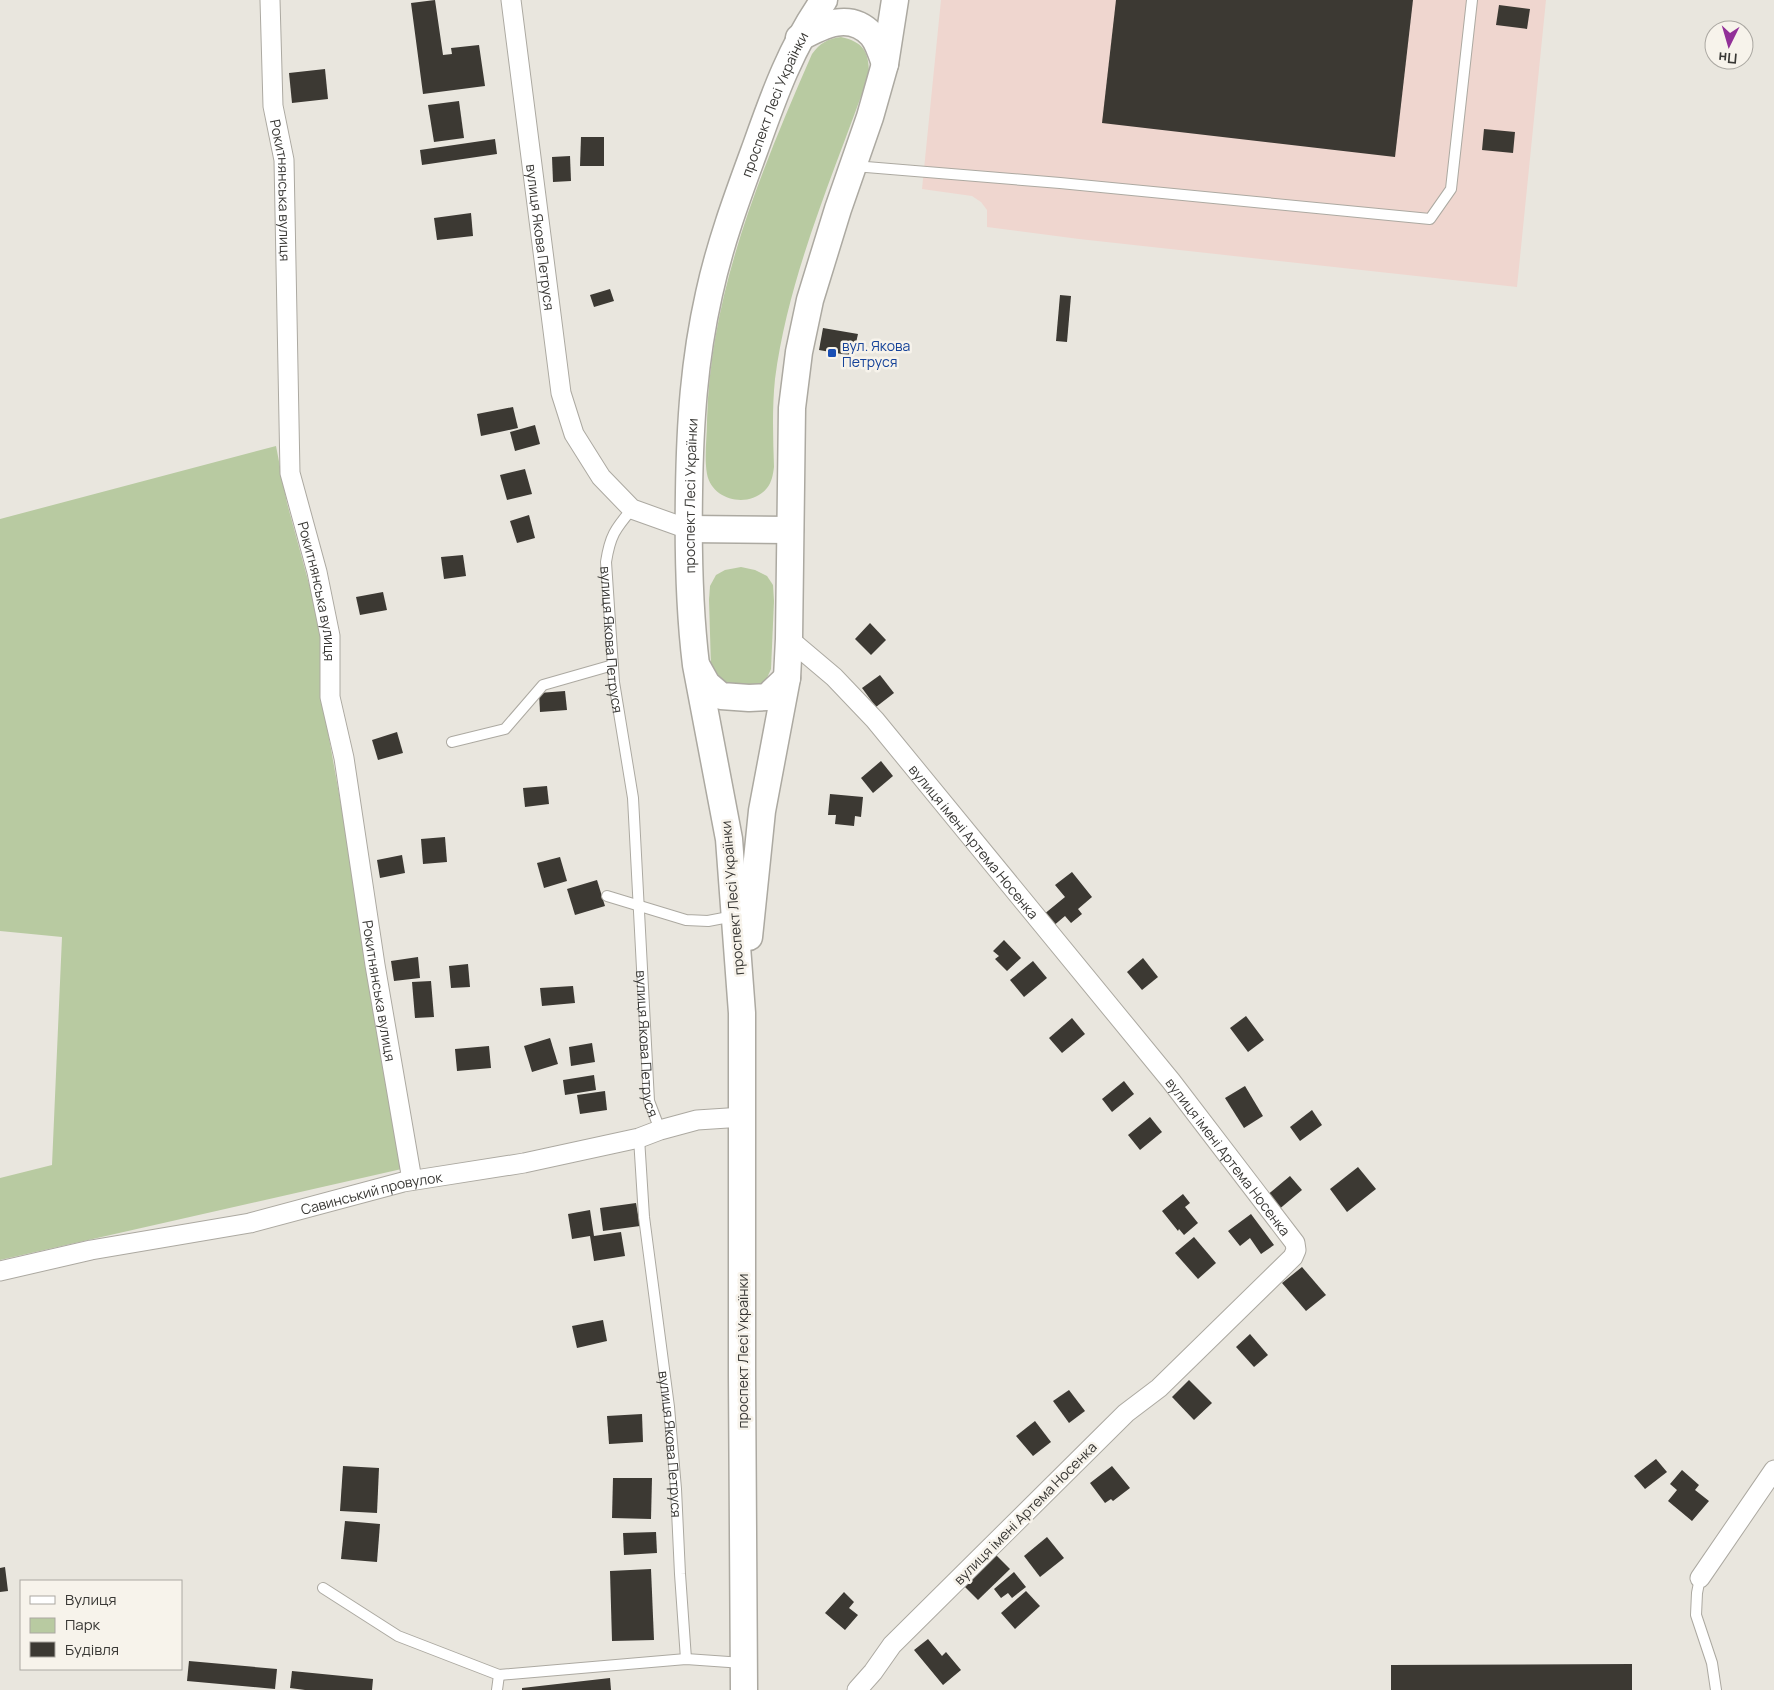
<svg xmlns="http://www.w3.org/2000/svg" width="1774" height="1690" viewBox="0 0 1774 1690" font-family="Manrope,sans-serif">
	<style>
		.commercial { fill: #efd6cf }
		.green { fill: #b8caa1 }
		.building { fill: #3c3933 }
		.lines { fill: none; stroke-linecap: round; stroke-linejoin: round }
		.lane-casing { stroke: #aca9a1; stroke-width: 12 }
		.street-casing { stroke: #aca9a1; stroke-width: 21 }
		.secondary-casing { stroke: #aca9a1; stroke-width: 29 }
		.lane { stroke: #fff; stroke-width: 10 }
		.street { stroke: #fff; stroke-width: 19 }
		.secondary { stroke: #fff; stroke-width: 26 }
		.transit-dot { fill: #1a4fb4; stroke: #f7f3eb; stroke-width: 2 }
		.labels { text-anchor: middle; dominant-baseline: central; stroke-width: 5; stroke-linejoin: round; paint-order: stroke }
		.street-label { font-size: 14px; fill: #393835; stroke: #f7f3eb }
		.transit-label { font-size: 14px; fill: #164399; stroke: #f7f3eb; text-anchor: start }
	</style>
	<rect width="100%" height="100%" fill="#e9e6de"/>
	<path class="commercial" d="M941,0h605l-29,287 -438,-48 -92,-12v-17l-6,-8 -9,-6 -50,-7z"/>
	<g class="green">
		<path d="M841,37c22,5 28,14 28,37 -35,100 -80,199 -94,305 -3,29 -2,59 -1,88 -1,7 -2,15 -7,21 -17,21 -55,13 -60,-14 -3,-17 0,-36 0,-53 3,-129 54,-250 105,-367 8,-11 15,-15 29,-17z"/>
		<path d="M276,446l11,57 37,136v71l82,458 -406,92v-82l52,-13 10,-228 -62,-6v-412z"/>
		<path d="M741,567l14,3 12,6 6,9 1,16 -3,68 -4,9 -6,8 -39,1 -11,-20 -2,-67 1,-14 6,-11 9,-5z"/>
	</g>
	<g class="building">
		<path d="M435,0l8,55 9,-1 -1,-6 28,-3 6,41 -62,8 -12,-91z"/>
		<path d="M1116,0h297l-18,157 -293,-34z"/>
		<path d="M1499,5l31,4 -3,20 -31,-4z"/>
		<path d="M325,69l3,30 -36,4 -3,-30z"/>
		<path d="M459,101l5,37 -30,4 -6,-37z"/>
		<path d="M1484,129l31,3 -2,21 -31,-3z"/>
		<path d="M581,137h23v29h-24z"/>
		<path d="M495,139l2,15 -75,11 -2,-15z"/>
		<path d="M570,156l1,25 -18,1 -1,-25z"/>
		<path d="M471,213l2,23 -36,4 -3,-22z"/>
		<path d="M610,289l4,12 -20,6 -4,-12z"/>
		<path d="M1060,295l11,1 -4,46 -11,-1z"/>
		<path d="M823,328l35,6 -5,22 -34,-6z"/>
		<path d="M513,407l5,21 -37,8 -4,-22z"/>
		<path d="M535,425l5,19 -25,7 -5,-19z"/>
		<path d="M525,469l7,25 -25,6 -7,-25z"/>
		<path d="M529,515l6,23 -18,5 -7,-22z"/>
		<path d="M463,555l3,21 -22,3 -3,-22z"/>
		<path d="M383,592l4,18 -27,5 -4,-18z"/>
		<path d="M870,623l16,17 -15,15 -16,-16z"/>
		<path d="M880,675l14,18 -18,14 -14,-19z"/>
		<path d="M565,691l2,19 -27,2 -1,-19z"/>
		<path d="M397,732l6,21 -25,7 -6,-20z"/>
		<path d="M881,761l12,15 -20,17 -12,-15z"/>
		<path d="M547,786l2,18 -24,3 -2,-19z"/>
		<path d="M830,794l33,3 -2,20 -6,-1 -1,10 -19,-2 1,-9h-8z"/>
		<path d="M445,837l2,25 -24,2 -2,-25z"/>
		<path d="M402,855l3,18 -25,5 -3,-18z"/>
		<path d="M560,857l7,24 -23,7 -7,-25z"/>
		<path d="M1072,872l20,25 -14,12 4,5 -11,9 -6,-7 -13,11 -9,-12 22,-18 -10,-12z"/>
		<path d="M597,880l8,26 -30,9 -8,-26z"/>
		<path d="M1004,940l17,18 -14,13 -12,-12 4,-3 -6,-5z"/>
		<path d="M418,957l2,21 -26,3 -3,-20z"/>
		<path d="M1143,958l15,19 -16,13 -15,-18z"/>
		<path d="M1033,961l14,17 -23,19 -14,-17z"/>
		<path d="M468,964l2,23 -19,1 -2,-22z"/>
		<path d="M431,981l3,36 -19,1 -3,-36z"/>
		<path d="M573,986l2,17 -33,3 -2,-18z"/>
		<path d="M1246,1016l18,24 -16,12 -18,-24z"/>
		<path d="M1072,1018l13,16 -23,19 -13,-15z"/>
		<path d="M550,1038l8,26 -26,8 -8,-26z"/>
		<path d="M592,1043l3,19 -24,4 -2,-19z"/>
		<path d="M489,1046l2,22 -34,3 -2,-22z"/>
		<path d="M594,1075l2,15 -31,5 -2,-15z"/>
		<path d="M1124,1081l10,13 -22,18 -10,-13z"/>
		<path d="M1245,1086l18,30 -19,12 -19,-30z"/>
		<path d="M605,1091l2,19 -27,4 -3,-19z"/>
		<path d="M1312,1110l10,15 -22,16 -10,-14z"/>
		<path d="M1150,1117l12,15 -22,18 -12,-15z"/>
		<path d="M1358,1167l18,22 -29,23 -17,-23z"/>
		<path d="M1290,1176l12,14 -25,21 -12,-14z"/>
		<path d="M1183,1194l7,9 -5,4 13,16 -14,12 -5,-6 -1,2 -16,-20z"/>
		<path d="M636,1203l4,23 -37,5 -3,-23z"/>
		<path d="M590,1210l4,26 27,-4 4,24 -31,5 -4,-25 -18,3 -4,-25z"/>
		<path d="M1251,1214l23,31 -13,9 -11,-16 -10,8 -12,-15z"/>
		<path d="M1194,1237l22,26 -18,16 -23,-26z"/>
		<path d="M1302,1267l24,28 -20,16 -24,-28z"/>
		<path d="M603,1320l4,21 -30,7 -5,-22z"/>
		<path d="M1250,1334l18,21 -14,12 -18,-20z"/>
		<path d="M1189,1380l23,23 -18,17 -22,-23z"/>
		<path d="M1069,1390l16,21 -16,12 -16,-22z"/>
		<path d="M642,1414l1,28 -34,2 -2,-28z"/>
		<path d="M1035,1421l16,21 -18,14 -17,-20z"/>
		<path d="M1656,1459l11,13 -22,17 -11,-13z"/>
		<path d="M343,1466l36,2 -2,45 -37,-2z"/>
		<path d="M1112,1466l18,22 -17,13 -2,-2 -6,4 -15,-20z"/>
		<path d="M1682,1470l17,15 -4,5 14,11 -17,20 -24,-20 9,-11 -7,-6z"/>
		<path d="M613,1478h39l-1,41 -39,-1z"/>
		<path d="M345,1521l35,3 -3,38 -36,-3z"/>
		<path d="M656,1532l1,21 -33,2 -1,-22z"/>
		<path d="M1047,1537l17,21 -24,19 -16,-21z"/>
		<path d="M996,1555l14,14 -32,31 -14,-14z"/>
		<path d="M5,1567l3,24 -8,1v-24z"/>
		<path d="M651,1569l3,71 -42,1 -2,-70z"/>
		<path d="M1014,1572l12,15 -14,11 -4,-5 -7,5 -7,-9z"/>
		<path d="M1026,1591l14,15 -25,23 -14,-16z"/>
		<path d="M844,1592l10,10 -5,6 9,7 -13,15 -20,-17z"/>
		<path d="M928,1639l14,17 4,-4 15,18 -18,15 -29,-35z"/>
		<path d="M189,1661l88,8 -2,20 -88,-8z"/>
		<path d="M1632,1664v26h-241v-25z"/>
		<path d="M292,1671l81,8 -1,11h-67l-15,-2z"/>
		<path d="M610,1678l1,12h-89v-2z"/>
	</g>
	<g class="lines">
		<defs>
			<g id="lane">
				<path d="M854,166l206,17 370,36 21,-30 21,-189"/>
				<path id="s1" d="M632,509c-17,20 -22,27 -26,53l8,120 19,116 16,303 11,29"/>
				<path d="M452,742l53,-13 38,-44 70,-20"/>
				<path d="M607,896l79,24 22,1 26,-5"/>
				<path id="s2" d="M639,1138l5,79 25,190 7,82 4,85 6,85"/>
				<path d="M1700,1578l-3,15 -1,22 16,48 4,27"/>
				<path d="M323,1588l75,48 101,39 -2,15"/>
				<path d="M499,1675l187,-16 57,4"/>
			</g>
			<g id="street">
				<path id="s3" d="M270,0l3,106 11,54 6,313 27,99 13,64v61l14,61 31,207 37,215"/>
				<path id="s4" d="M511,0l50,393 13,41 27,43 31,32 56,20"/>
				<path id="s5" d="M789,639l45,38 41,43 296,361 124,162 1,7 -3,7 -134,131 -33,25 -234,232 -19,27 -16,18"/>
				<path id="s6" d="M0,1271l91,-21 159,-27 153,-41 121,-19 115,-25 21,-8 37,-10 46,-3"/>
				<path d="M1700,1578l74,-108"/>
			</g>
			<g id="secondary">
				<path d="M799,38c24,-13 51,-27 73,-3 6,7 10,20 13,29"/>
				<path d="M688,529l102,1"/>
				<path d="M698,668l9,16 14,12 28,2 18,-1 20,-19"/>
				<path d="M749,937l13,-126 25,-133 2,-39 3,-231 7,-56 11,-52 28,-91 32,-92 15,-53 10,-64"/>
				<path id="s7" d="M744,1690l-2,-315v-362l-13,-174 -33,-174c-7,-57 -8,-115 -7,-173 1,-69 5,-131 20,-198 11,-51 29,-99 47,-148 18,-51 36,-101 68,-146"/>
			</g>
		</defs>
		<use href="#lane" class="lane-casing"/>
		<use href="#street" class="street-casing"/>
		<use href="#secondary" class="secondary-casing"/>
		<use href="#lane" class="lane"/>
		<use href="#street" class="street"/>
		<use href="#secondary" class="secondary"/>
	</g>
	<rect class="transit-dot" x="827" y="348" width="10" height="10" rx="2.5"/>
	<g class="labels">
		<g class="street-label">
			<text stroke="none"><textPath href="#s7" startOffset="1602">проспект Лесі Українки</textPath></text>
			<text stroke="none"><textPath href="#s3" startOffset="191">Рокитнянська вулиця</textPath></text>
			<text stroke="none"><textPath href="#s4" startOffset="239">вулиця Якова Петруся</textPath></text>
			<text stroke="none"><textPath href="#s7" startOffset="1198">проспект Лесі Українки</textPath></text>
			<text stroke="none"><textPath href="#s3" startOffset="596">Рокитнянська вулиця</textPath></text>
			<text stroke="none"><textPath href="#s1" startOffset="138">вулиця Якова Петруся</textPath></text>
			<text stroke="none"><textPath href="#s5" startOffset="275">вулиця імені Артема Носенка</textPath></text>
			<text transform="translate(732 898) rotate(-95)">проспект Лесі Українки</text>
			<text stroke="none"><textPath href="#s3" startOffset="1001">Рокитнянська вулиця</textPath></text>
			<text stroke="none"><textPath href="#s1" startOffset="544">вулиця Якова Петруся</textPath></text>
			<text stroke="none"><textPath href="#s5" startOffset="680">вулиця імені Артема Носенка</textPath></text>
			<text stroke="none"><textPath href="#s6" startOffset="380">Савинський провулок</textPath></text>
			<text transform="translate(742 1351) rotate(-90)">проспект Лесі Українки</text>
			<text stroke="none"><textPath href="#s2" startOffset="308">вулиця Якова Петруся</textPath></text>
			<text transform="translate(1025 1513) rotate(-45)">вулиця імені Артема Носенка</text>
		</g>
		<g class="transit-label">
			<text x="842" y="345">вул. Якова<tspan x="842" dy="16">Петруся</tspan></text>
		</g>
	</g>
	<rect x="20" y="1580" width="162" height="90" fill="#f7f3eb" stroke="#aba8a2"/>
	<rect x="30" y="1596" width="25" height="8" fill="#ffffff" stroke="#aba8a2"/>
	<text x="65" y="1605" font-size="15" fill="#393835">Вулиця</text>
	<rect x="30" y="1618" width="25" height="15" fill="#b8caa1" stroke="#aba8a2"/>
	<text x="65" y="1630" font-size="15" fill="#393835">Парк</text>
	<rect x="30" y="1642" width="25" height="15" fill="#3c3933" stroke="#aba8a2"/>
	<text x="65" y="1655" font-size="15" fill="#393835">Будівля</text>
	<g transform="translate(1729 45) rotate(185)"><circle r="24" fill="#f7f3eb" stroke="#aba8a2"/>
	<path d="M0-4L9 19L0 12L-9 19Z" fill="#923098"/>
	<text y="-8" font-size="14" font-weight="bold" text-anchor="middle" fill="#393835">Пн</text>
	</g>
</svg>
